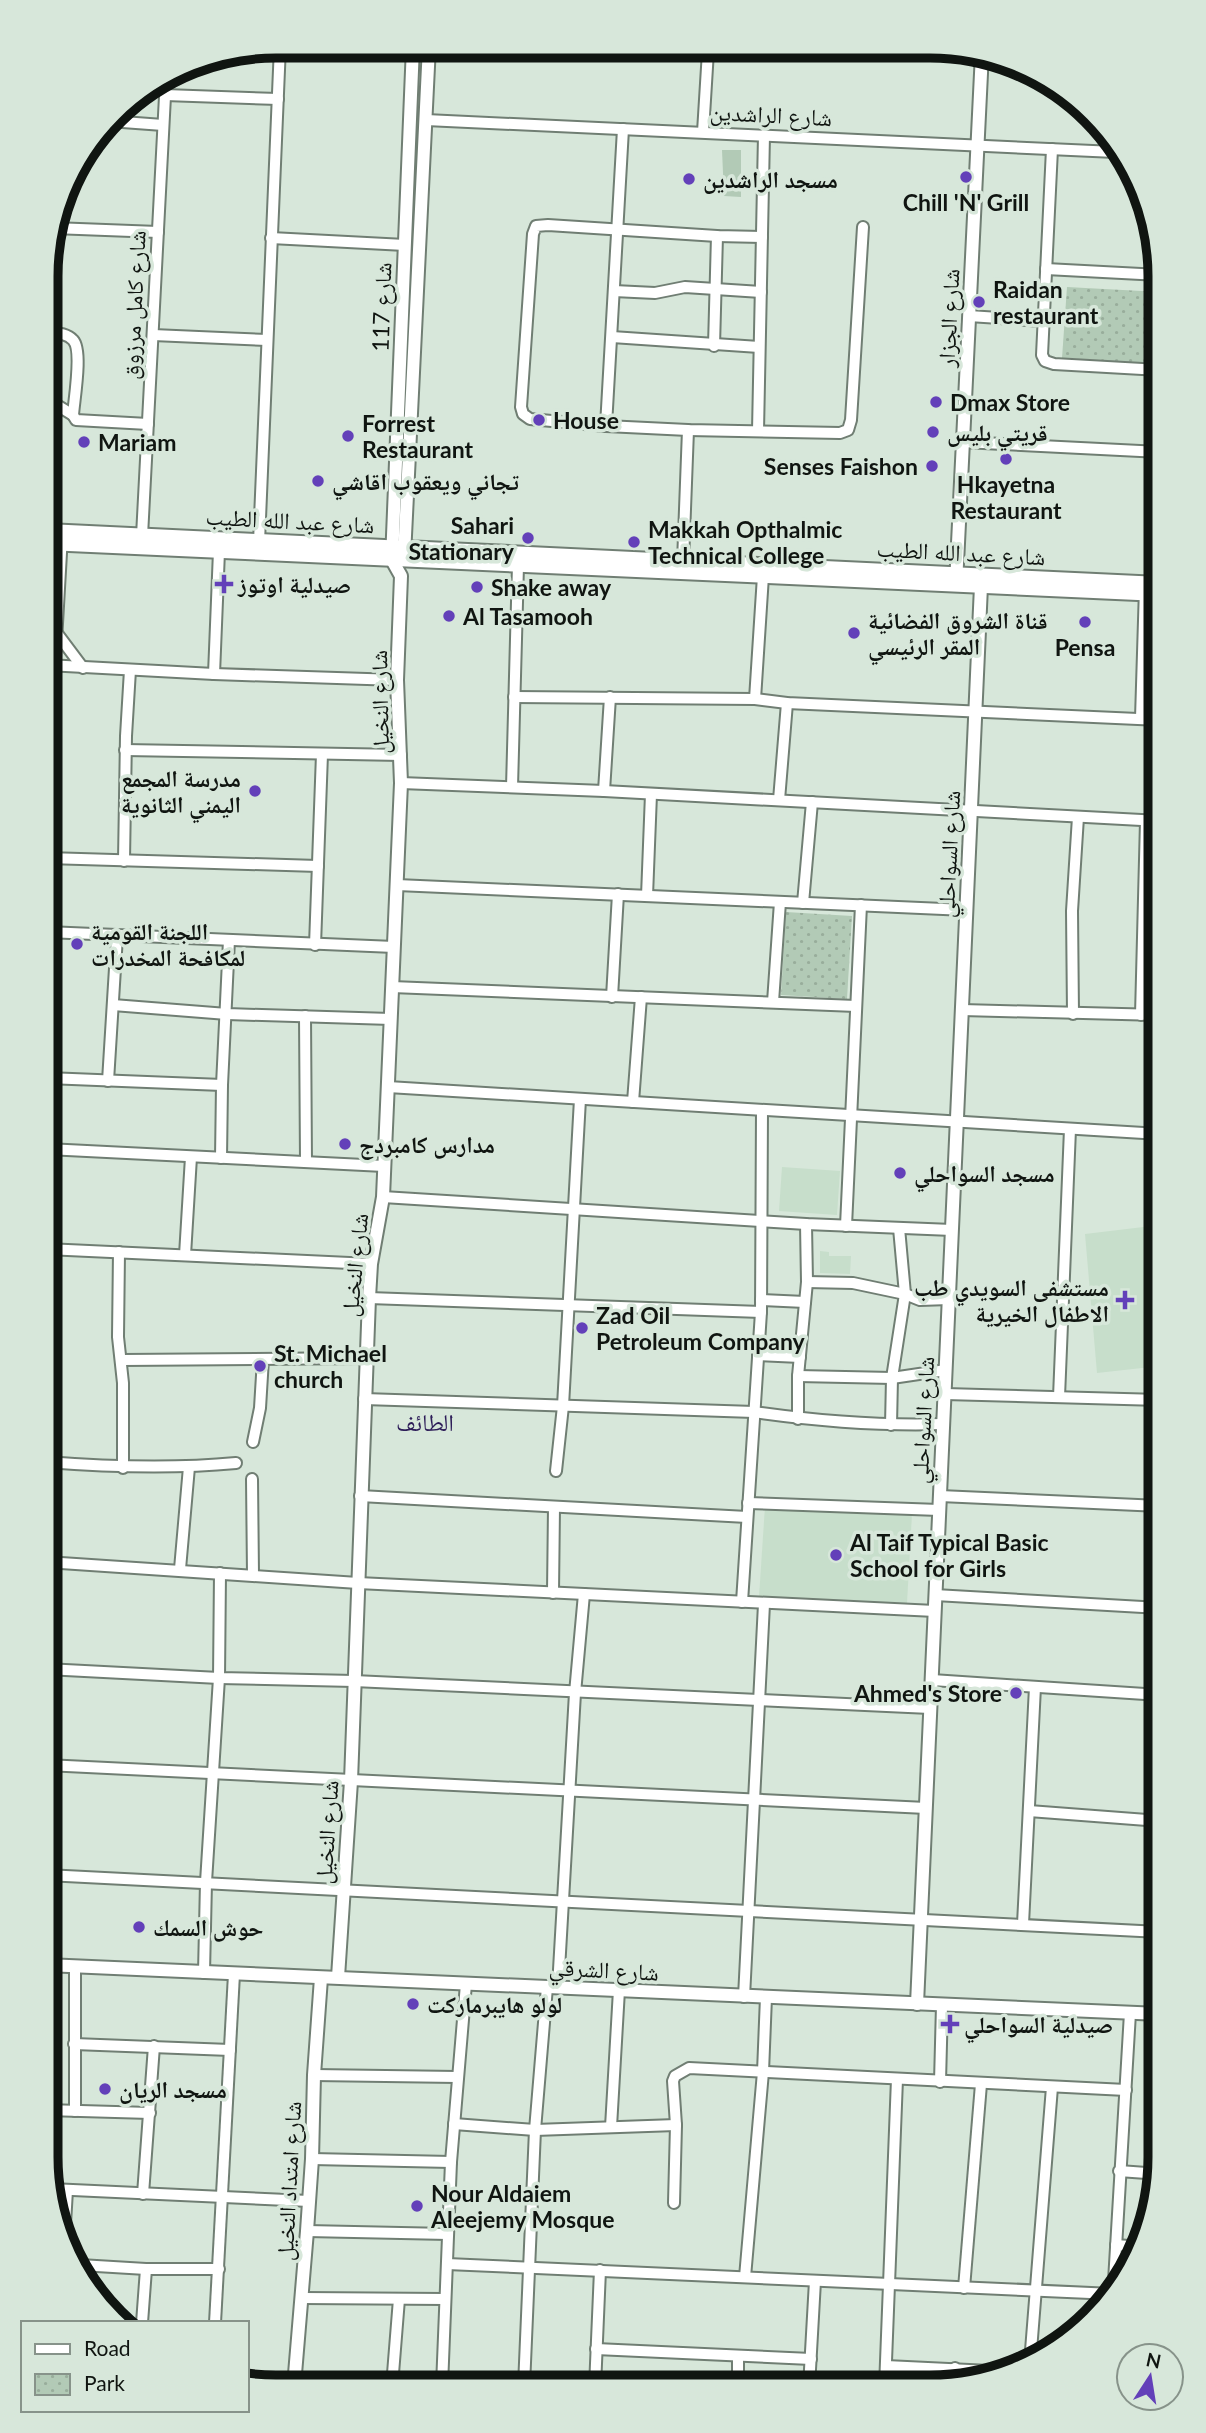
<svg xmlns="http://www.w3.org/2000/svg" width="1206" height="2433" viewBox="0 0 1206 2433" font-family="Lato,'Noto Naskh Arabic',sans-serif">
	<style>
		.built { fill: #c7decb }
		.grass { fill: #b2cab6 }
		.park { fill: url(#park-dots) }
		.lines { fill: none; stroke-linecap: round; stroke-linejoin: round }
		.minor-casing { stroke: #707e73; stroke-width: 14 }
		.tertiary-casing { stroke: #707e73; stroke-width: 16 }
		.secondary-casing { stroke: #707e73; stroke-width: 18 }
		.minor { stroke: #fff; stroke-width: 10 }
		.tertiary { stroke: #fff; stroke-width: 12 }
		.secondary { stroke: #fff; stroke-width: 14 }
		.poi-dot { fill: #6340b9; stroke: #d7e7da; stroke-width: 2.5 }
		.labels { text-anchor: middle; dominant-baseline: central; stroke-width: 7; stroke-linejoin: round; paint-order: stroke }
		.street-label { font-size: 23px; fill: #101511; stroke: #d7e7da }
		.poi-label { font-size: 23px; font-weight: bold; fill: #101511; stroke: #d7e7da; text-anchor: start }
		.neighbourhood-label { font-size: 24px; fill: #2d1d58; stroke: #d7e7da }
		.rim { fill: none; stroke: #101511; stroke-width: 9 }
	</style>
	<defs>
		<pattern id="park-dots" width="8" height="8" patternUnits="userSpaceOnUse" patternTransform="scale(1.75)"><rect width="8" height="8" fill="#b2cab6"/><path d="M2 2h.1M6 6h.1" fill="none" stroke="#98ad9b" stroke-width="1.8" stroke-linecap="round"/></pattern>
	</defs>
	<rect width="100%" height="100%" fill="#d7e7da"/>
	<g class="built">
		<path d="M782,1167l58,4 -3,44 -58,-4z"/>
		<path d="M1160,1225v141l-63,7 -12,-139z"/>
		<path d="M820,1251l9,1v4h22l-1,18 -30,-1z"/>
		<path d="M765,1506l147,8 -5,89 -148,-6z"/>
	</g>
	<path class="grass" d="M722,150h19v47l-17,-1z"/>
	<g class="park">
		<path d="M1067,287l93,5v72l-98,-6z"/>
		<path d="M786,912l66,4 -5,83 -66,-4z"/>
	</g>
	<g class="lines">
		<defs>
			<g id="minor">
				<path d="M540,47l168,8"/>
				<path d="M165,95l113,4"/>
				<path d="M426,120l689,32"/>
				<path d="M109,121l54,4"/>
				<path d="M703,132l5,-81"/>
				<path d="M1052,149l-10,206 3,6 9,3 106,6"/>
				<path d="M53,228l105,4"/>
				<path d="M762,237l-45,-1 -169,-11 -12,1 -3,8 -12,173 2,7 7,5 76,7 82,4 152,3 8,-3 3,-10 12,-193"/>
				<path d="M271,238l134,7"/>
				<path d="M1046,269l114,6"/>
				<path d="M614,291l41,2 30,-6 76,5"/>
				<path d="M969,316l75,5"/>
				<path d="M47,332c9,1 20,1 26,8 10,10 1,60 0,75l3,5 72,4"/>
				<path d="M153,335l114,5"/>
				<path d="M612,337l147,10"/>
				<path d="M714,346l3,-110"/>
				<path d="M47,399l26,16"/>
				<path d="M606,426l17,-297"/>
				<path d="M758,431l6,-296"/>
				<path d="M963,442l197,10"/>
				<path d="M142,536l24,-459"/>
				<path d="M259,542l21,-496"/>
				<path d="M683,562l5,-132"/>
				<path d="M56,632l27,36"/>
				<path d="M47,665l167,9 183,6"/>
				<path d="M214,674l5,-123"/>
				<path d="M514,697l241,2 32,4 373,17"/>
				<path d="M755,699l8,-123"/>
				<path d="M1141,718l4,-130"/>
				<path d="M125,750l276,5"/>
				<path d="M401,783l203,8 556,30"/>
				<path d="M512,787l6,-222"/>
				<path d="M604,791l6,-94"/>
				<path d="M779,800l8,-97"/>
				<path d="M47,858l271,8"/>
				<path d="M124,861l2,-125 4,-66"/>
				<path d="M397,885l569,25"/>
				<path d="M647,896l4,-102"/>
				<path d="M803,903l9,-101"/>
				<path d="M47,932l347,15"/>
				<path d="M315,945l7,-191"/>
				<path d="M392,987l464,19"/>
				<path d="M612,997l6,-103"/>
				<path d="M773,1002l7,-100"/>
				<path d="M113,1005l114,9 164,5"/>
				<path d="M962,1010l198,5"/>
				<path d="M1073,1014l-1,-103 6,-94"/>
				<path d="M1141,1015l5,-194"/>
				<path d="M305,1016l1,146"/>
				<path d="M47,1078l175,7"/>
				<path d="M108,1081l9,-145"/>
				<path d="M388,1087l772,47"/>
				<path d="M633,1102l8,-105"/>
				<path d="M47,1149l337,17"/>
				<path d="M221,1158l1,-73 7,-145"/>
				<path d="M383,1197l423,27 146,6"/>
				<path d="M846,1226l15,-321"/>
				<path d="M46,1249l325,15"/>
				<path d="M119,1252l-1,85 5,46v85"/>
				<path d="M185,1255l6,-98"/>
				<path d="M807,1282l46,1 52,11 15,6 29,-1"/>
				<path d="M369,1298l392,14"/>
				<path d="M761,1300l44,2"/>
				<path d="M758,1355l42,2"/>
				<path d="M122,1360l244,-2"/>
				<path d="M798,1376l94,2 54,-8"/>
				<path d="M945,1394l215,6"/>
				<path d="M1059,1397l11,-268"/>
				<path d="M364,1399l390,13c63,9 126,14 189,12"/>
				<path d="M798,1419v-43l9,-94 -1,-58"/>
				<path d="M891,1425l1,-47 13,-84 -6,-66"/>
				<path d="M253,1442l7,-34 3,-49"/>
				<path d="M46,1462c64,5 126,7 190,1"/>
				<path d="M556,1471l7,-65 17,-307"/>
				<path d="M252,1479l1,95"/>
				<path d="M360,1496l387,21"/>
				<path d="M940,1496l220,10"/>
				<path d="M748,1503l191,7"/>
				<path d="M46,1562l312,21 577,28"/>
				<path d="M180,1569l9,-102"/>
				<path d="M553,1593l1,-86"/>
				<path d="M935,1595l225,13"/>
				<path d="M742,1602l19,-290 1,-202"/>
				<path d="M46,1669l173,9 135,3 576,27"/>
				<path d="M932,1680l228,15"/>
				<path d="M46,1765l880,43"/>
				<path d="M1029,1811l131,10"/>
				<path d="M46,1875l1114,57"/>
				<path d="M1023,1924l12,-237"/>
				<path d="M204,1973l2,-91 13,-204 1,-105"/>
				<path d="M558,1987l17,-294 9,-99"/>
				<path d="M744,1997l20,-393"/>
				<path d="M74,2044l156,6"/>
				<path d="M314,2075l143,2"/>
				<path d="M940,2082l2,-77"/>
				<path d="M46,2110l104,3"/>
				<path d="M75,2111v-145"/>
				<path d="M454,2124l81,6 141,-5"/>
				<path d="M611,2127l8,-137"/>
				<path d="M312,2159l139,3"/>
				<path d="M1119,2171l41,3"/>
				<path d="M51,2189l258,12"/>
				<path d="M143,2194l11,-148"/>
				<path d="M674,2203l2,-78 -3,-44 2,-5 14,-8 437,22"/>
				<path d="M307,2231l141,3"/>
				<path d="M64,2241l3,-51"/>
				<path d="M1116,2245l26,2"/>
				<path d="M447,2264l666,30"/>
				<path d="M80,2265l66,4h73"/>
				<path d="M745,2277l18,-205 3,-75"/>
				<path d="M964,2288l17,-204"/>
				<path d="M303,2298l142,1"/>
				<path d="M1113,2298l17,-285"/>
				<path d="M142,2323l4,-54"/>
				<path d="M215,2323l19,-349"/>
				<path d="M596,2349l215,10"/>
				<path d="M1030,2363l22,-276"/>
				<path d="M886,2366l125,6"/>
				<path d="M954,2384l1,-16"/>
				<path d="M392,2386l7,-87"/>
				<path d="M442,2386l9,-224 15,-178"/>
				<path d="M524,2386l11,-256 12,-143"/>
				<path d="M595,2387l5,-117"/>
				<path d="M738,2387v-29"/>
				<path d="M809,2387l6,-106"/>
				<path d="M885,2387l12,-308"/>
			</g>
			<g id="tertiary">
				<path d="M404,556l25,-510"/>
				<path d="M956,584l26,-531"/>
				<path d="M47,783l14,-248"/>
				<path d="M46,1965l1114,49"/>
				<path d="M338,1977l13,-196 18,-483 2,-34 12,-67 18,-414 -4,-103 4,-104 -9,-16 21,-514"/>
				<path d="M917,2004l64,-1418"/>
				<path d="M294,2386l13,-155 5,-72 2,-84 7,-97"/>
			</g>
			<g id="secondary">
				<path d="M47,531l1113,53"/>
				<path d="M47,543l1113,51"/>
			</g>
		</defs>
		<use href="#minor" class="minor-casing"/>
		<use href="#tertiary" class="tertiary-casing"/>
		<use href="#secondary" class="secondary-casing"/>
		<use href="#minor" class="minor"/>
		<use href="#tertiary" class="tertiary"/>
		<use href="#secondary" class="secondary"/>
	</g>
	<g class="poi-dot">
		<circle cx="966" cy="177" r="7"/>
		<circle cx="689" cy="179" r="7"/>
		<circle cx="979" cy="302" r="7"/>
		<circle cx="936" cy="402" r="7"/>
		<circle cx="539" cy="420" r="7"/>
		<circle cx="933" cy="432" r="7"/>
		<circle cx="348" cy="436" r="7"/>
		<circle cx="84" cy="442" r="7"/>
		<circle cx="1006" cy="459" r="7"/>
		<circle cx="932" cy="466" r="7"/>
		<circle cx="318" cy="481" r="7"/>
		<circle cx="528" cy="538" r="7"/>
		<circle cx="634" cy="542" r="7"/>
		<path d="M220.5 573.5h7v7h7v7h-7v7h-7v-7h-7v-7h7z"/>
		<circle cx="477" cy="587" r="7"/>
		<circle cx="449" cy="616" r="7"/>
		<circle cx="1085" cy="622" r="7"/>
		<circle cx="854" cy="633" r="7"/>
		<circle cx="255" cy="791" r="7"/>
		<circle cx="77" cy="944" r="7"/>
		<circle cx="345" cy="1144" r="7"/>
		<circle cx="900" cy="1173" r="7"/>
		<path d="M1121.5 1289.5h7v7h7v7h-7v7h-7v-7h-7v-7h7z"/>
		<circle cx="582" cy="1328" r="7"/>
		<circle cx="260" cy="1366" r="7"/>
		<circle cx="836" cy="1555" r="7"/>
		<circle cx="1016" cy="1693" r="7"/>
		<circle cx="139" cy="1927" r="7"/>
		<circle cx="413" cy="2004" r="7"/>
		<path d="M946.5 2013.5h7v7h7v7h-7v7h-7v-7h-7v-7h7z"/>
		<circle cx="105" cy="2089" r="7"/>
		<circle cx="417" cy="2206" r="7"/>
	</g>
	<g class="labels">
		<g class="street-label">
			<text transform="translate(771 114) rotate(3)">شارع الراشدين</text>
			<text transform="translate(133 305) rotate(-87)">شارع كامل مرزوق</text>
			<text transform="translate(381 307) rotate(-88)">شارع 117</text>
			<text transform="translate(948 318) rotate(-87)">شارع الجزار</text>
			<text transform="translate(290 520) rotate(3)">شارع عبد الله الطيب</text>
			<text transform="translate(961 552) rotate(3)">شارع عبد الله الطيب</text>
			<text transform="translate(379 702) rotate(-91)">شارع النخيل</text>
			<text transform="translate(948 854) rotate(-87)">شارع السواحلي</text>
			<text transform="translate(354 1265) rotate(-84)">شارع النخيل</text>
			<text transform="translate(922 1420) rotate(-87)">شارع السواحلي</text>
			<text transform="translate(326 1832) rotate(-86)">شارع النخيل</text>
			<text transform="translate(604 1969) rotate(3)">شارع الشرقي</text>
			<text transform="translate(288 2181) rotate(-87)">شارع امتداد النخيل</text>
		</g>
		<g class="poi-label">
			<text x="703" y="179">مسجد الراشدين</text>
			<text x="966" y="202" text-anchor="middle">Chill 'N' Grill</text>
			<text x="993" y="289">Raidan<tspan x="993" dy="26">restaurant</tspan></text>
			<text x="950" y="402">Dmax Store</text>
			<text x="553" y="420">House</text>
			<text x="362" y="423">Forrest<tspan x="362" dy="26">Restaurant</tspan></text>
			<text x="947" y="432">قريتي بليس</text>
			<text x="98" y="442">Mariam</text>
			<text x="918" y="466" text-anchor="end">Senses Faishon</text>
			<text x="332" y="481">تجاني ويعقوب اقاشي</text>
			<text x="1006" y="484" text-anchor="middle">Hkayetna<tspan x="1006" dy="26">Restaurant</tspan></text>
			<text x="514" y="525" text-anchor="end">Sahari<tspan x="514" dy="26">Stationary</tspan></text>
			<text x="648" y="529">Makkah Opthalmic<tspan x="648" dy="26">Technical College</tspan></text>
			<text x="238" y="584">صيدلية اوتوز</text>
			<text x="491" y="587">Shake away</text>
			<text x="463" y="616">Al Tasamooh</text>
			<text x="868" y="620">قناة الشروق الفضائية<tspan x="868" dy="26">المقر الرئيسي</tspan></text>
			<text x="1085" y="647" text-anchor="middle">Pensa</text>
			<text x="241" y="778" text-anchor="end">مدرسة المجمع<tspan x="241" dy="26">اليمني الثانوية</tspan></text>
			<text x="91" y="931">اللجنة القومية<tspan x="91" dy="26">لمكافحة المخدرات</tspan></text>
			<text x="359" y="1144">مدارس كامبردج</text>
			<text x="914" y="1173">مسجد السواحلي</text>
			<text x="1109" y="1287" text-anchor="end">مستشفى السويدي طب<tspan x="1109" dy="26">الاطفال الخيرية</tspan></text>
			<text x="596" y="1315">Zad Oil<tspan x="596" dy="26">Petroleum Company</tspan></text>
			<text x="274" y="1353">St. Michael<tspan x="274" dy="26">church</tspan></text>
			<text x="850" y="1542">Al Taif Typical Basic<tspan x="850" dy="26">School for Girls</tspan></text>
			<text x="1002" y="1693" text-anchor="end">Ahmed's Store</text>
			<text x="153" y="1927">حوش السمك</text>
			<text x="427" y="2004">لولو هايبرماركت</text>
			<text x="964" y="2024">صيدلية السواحلي</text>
			<text x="119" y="2089">مسجد الريان</text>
			<text x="431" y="2193">Nour Aldaiem<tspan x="431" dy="26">Aleejemy Mosque</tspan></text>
		</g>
		<g class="neighbourhood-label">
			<text x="425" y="1421">الطائف</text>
		</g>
	</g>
	<path d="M0 0H1206V2433H0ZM276 58H930A218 218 0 0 1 1148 276V2157A218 218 0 0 1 930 2375H276A218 218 0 0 1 58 2157V276A218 218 0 0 1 276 58Z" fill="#d7e7da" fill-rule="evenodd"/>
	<path class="rim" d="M276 58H930A218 218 0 0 1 1148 276V2157A218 218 0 0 1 930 2375H276A218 218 0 0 1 58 2157V276A218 218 0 0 1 276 58Z"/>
	<rect x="21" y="2321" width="228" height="91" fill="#d7e7da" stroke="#87938a" stroke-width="2"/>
	<rect x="35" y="2344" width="35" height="10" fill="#ffffff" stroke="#87938a" stroke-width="2"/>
	<text x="84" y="2356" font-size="21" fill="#101511">Road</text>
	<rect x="35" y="2374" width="35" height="21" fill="url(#park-dots)" stroke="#87938a" stroke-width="2"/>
	<text x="84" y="2391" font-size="21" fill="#101511">Park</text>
	<g transform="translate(1150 2377) rotate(12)"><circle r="33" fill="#d7e7da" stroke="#87938a" stroke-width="2"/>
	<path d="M0-5L12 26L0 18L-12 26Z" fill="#6340b9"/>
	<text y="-10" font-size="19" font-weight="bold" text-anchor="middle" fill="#101511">N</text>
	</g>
</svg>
